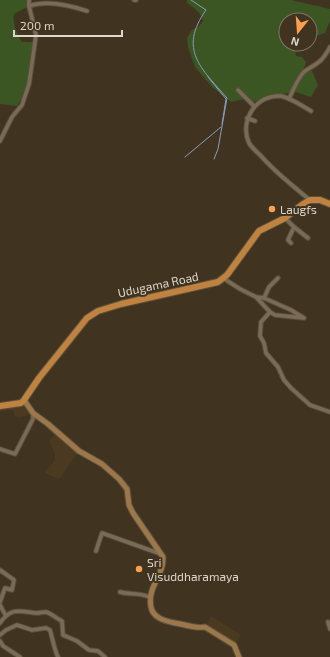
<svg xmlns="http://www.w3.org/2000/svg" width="330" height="657" viewBox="0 0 330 657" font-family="'Exo 2',sans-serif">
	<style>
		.built { fill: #4b3a20 }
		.green { fill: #3b5623 }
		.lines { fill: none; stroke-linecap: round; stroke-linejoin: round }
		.stream { stroke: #899dbf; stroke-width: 1 }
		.street-casing { stroke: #5a4f3e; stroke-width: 5.5 }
		.secondary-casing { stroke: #5a4f3e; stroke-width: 7 }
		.primary-casing { stroke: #5a4f3e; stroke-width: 8 }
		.street { stroke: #7a6b56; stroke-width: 3.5 }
		.secondary { stroke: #9c774a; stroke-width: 5 }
		.primary { stroke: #bf823f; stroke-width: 6 }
		.poi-dot { fill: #fa9f4e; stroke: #403320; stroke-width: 1.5 }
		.labels { text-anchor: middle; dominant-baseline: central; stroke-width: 4; stroke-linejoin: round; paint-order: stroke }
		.poi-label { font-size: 12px; fill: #ded6ca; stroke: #403320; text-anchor: start }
		.street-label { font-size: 12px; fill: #ded6ca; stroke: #403320 }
	</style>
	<rect width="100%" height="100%" fill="#403320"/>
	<g class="built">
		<path d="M24,400l9,13 -14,5 -4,-2 -2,-6 -13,1v-5z"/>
		<path d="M58,432l21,19 -19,27h-4l-11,-5 10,-13v-5l-6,-15z"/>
		<path d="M211,616l30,19 -7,10 -29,-18z"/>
	</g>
	<g class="green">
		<path d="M0,0h29v6l-15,8c-2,7 3,22 8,28h13l-10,51 -8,13 -17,-2z"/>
		<path d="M187,0h104l39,9v12l-5,12 -12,4 -3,-1v-16h-24v24h8l2,12 6,1 4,5 -2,6 -3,3 2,1 9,-1 6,14 -7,12 -15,-5 -29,4 -13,6 -5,-4 -18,4 -19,-15 -17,-20 -7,-20 -1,-9 5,-8 6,-3 5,-6c-2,-9 -8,-12 -16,-18z"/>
	</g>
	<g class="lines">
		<g class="stream">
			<path d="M191,0l15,10c-28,40 -5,58 21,88l-9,51 -4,10"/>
			<path d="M208,77l18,22 -4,25"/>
			<path d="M185,157l36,-30"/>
		</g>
		<defs>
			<g id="street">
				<path d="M134,0h2"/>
				<path d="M29,6c17,-6 40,-1 58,5"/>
				<path d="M238,90l16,16"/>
				<path d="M289,99c3,-7 11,-24 16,-28 14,-9 16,-8 25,-24"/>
				<path d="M247,118l8,3"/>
				<path d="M0,141l12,-24 10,-12 7,-21 7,-49 -7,-29v-6"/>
				<path d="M310,200c-17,-14 -34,-27 -48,-43 -5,-5 -10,-9 -13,-14 -10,-22 7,-49 32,-47 10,2 21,10 30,15"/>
				<path d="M285,218l9,9 -6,13 3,3"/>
				<path d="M294,227l14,11"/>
				<path d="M223,278l17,11 16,8 8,1 27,12 13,8 -29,-3 -5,-3 -14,-15"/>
				<path d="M264,298l5,-11 9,-9"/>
				<path d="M270,312l-9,10 -1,14 4,7 2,10 12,14 6,13 7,8 19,17 20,7"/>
				<path d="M0,449l15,5 18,-35v-5"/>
				<path d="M96,551l6,-18 56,20"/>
				<path d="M0,570l14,10 -2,10 -7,-2 -5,14"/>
				<path d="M120,592c10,3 20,0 29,5"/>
				<path d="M0,605l6,11"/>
				<path d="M328,622l2,7"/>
				<path d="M0,623c11,-16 20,-12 36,-10 3,0 7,-1 10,-1 5,1 11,7 16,9l1,14 14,6 12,9 9,1 7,6"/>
				<path d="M0,635l6,-5 11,-5 15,5 14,-2 4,2c2,7 5,22 8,27"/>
				<path d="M0,641l3,5 17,11"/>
			</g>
			<path id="secondary" d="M24,400l9,13 15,11 31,27 23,13 17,15 8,10 2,16 4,8 30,44c1,19 -16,29 -12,50 2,11 14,14 24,16 9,1 20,6 30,4l29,18 5,12"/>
			<path id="primary" d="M0,406l21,-3 3,-3 15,-22 48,-60 11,-7 23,-7 97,-22 9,-7 32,-44 26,-13 18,-14 7,-4h10l10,4"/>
		</defs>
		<use href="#street" class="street-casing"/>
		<use href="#secondary" class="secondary-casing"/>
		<use href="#primary" class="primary-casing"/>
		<use href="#street" class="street"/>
		<use href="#secondary" class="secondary"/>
		<use href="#primary" class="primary"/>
	</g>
	<g class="poi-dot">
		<circle cx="272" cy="209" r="4"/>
		<circle cx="139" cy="569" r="4"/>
	</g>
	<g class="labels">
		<g class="poi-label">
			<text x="280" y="209">Laugfs</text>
			<text x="147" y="562">Sri<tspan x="147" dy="14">Visuddharamaya</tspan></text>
		</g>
		<g class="street-label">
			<text transform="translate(158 284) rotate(-12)">Udugama Road</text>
		</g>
	</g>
	<g transform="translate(298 32) rotate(197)"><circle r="19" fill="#403320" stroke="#7f7464"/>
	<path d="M0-3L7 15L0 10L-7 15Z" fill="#fa9f4e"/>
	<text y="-6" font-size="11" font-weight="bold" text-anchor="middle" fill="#ded6ca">N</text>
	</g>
	<path d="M14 30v6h108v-6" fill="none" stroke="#ded6ca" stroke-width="2"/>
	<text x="20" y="30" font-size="12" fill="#ded6ca" stroke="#403320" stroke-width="3" paint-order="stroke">200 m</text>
</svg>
